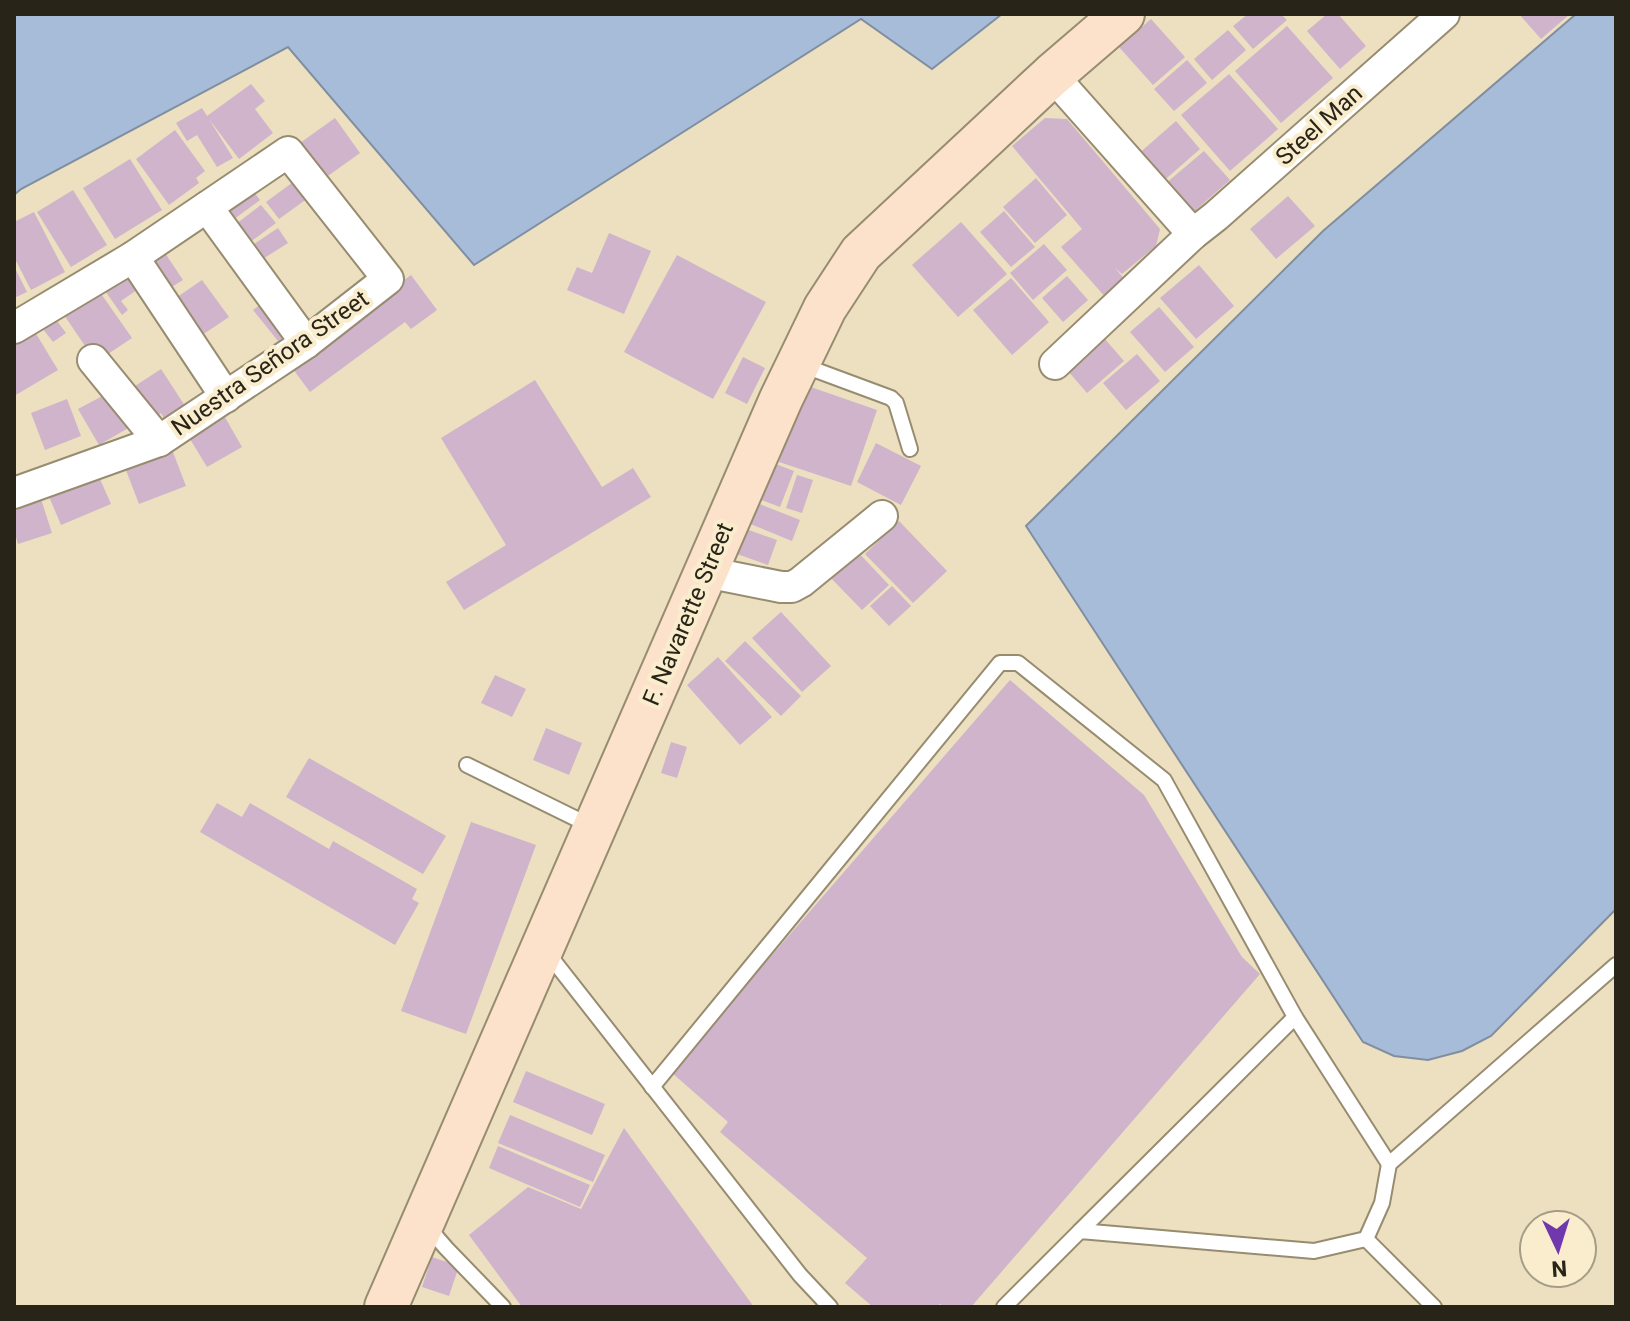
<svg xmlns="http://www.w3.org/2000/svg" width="1630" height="1321" viewBox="0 0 1630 1321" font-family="Roboto,sans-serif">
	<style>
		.water { fill: #a7bcd9; stroke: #818e9f; stroke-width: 2 }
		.building { fill: #cfb4cb }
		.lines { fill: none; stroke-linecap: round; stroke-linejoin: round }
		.lane-casing { stroke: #978c6f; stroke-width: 18 }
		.street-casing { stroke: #978c6f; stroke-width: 34 }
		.secondary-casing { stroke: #978c6f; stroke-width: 46 }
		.lane { stroke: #fff; stroke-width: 14 }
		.street { stroke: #fff; stroke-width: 30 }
		.secondary { stroke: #fce2cb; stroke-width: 42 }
		.labels { text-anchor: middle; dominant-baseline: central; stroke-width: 8; stroke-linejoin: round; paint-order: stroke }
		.street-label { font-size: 24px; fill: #282418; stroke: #f9edcd }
	</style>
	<rect width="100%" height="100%" fill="#ece0c0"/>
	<g class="water">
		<path d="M14,14h988l-70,55 -71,-50 -387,246 -186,-218 -267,142 -7,6z"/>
		<path d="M1576,14h40v895l-125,127 -29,15 -34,9 -34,-4 -31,-14 -337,-516 297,-295z"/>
	</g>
	<g class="building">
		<path d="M1248,14h33l6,6 -34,29 -20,-23z"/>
		<path d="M1327,14h11l28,32 -26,23 -33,-38z"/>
		<path d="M1519,14h51l-29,25z"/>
		<path d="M1151,19l34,38 -32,28 -34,-38z"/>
		<path d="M1287,26l46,52 -52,45 -46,-52z"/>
		<path d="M1228,30l18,20 -34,30 -18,-21z"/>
		<path d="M1187,60l20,23 -33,28 -20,-22z"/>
		<path d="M1229,74l49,55 -48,42 -49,-56z"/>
		<path d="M251,84l14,17 -10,8 18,24 -34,26 -30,-40 24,39 -16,9 -20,-32 -10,6 -11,-18 26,-15 5,8z"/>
		<path d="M335,118l25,35 -35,25 -25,-35z"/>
		<path d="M1045,118l22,1 93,110 -4,17 -34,28 -7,-6 12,14 -20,17 -46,-52 21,-18 -70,-83z"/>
		<path d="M1176,121l24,28 -40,35 -24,-28z"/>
		<path d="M175,130l30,41 -9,7 3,5 -30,22 -33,-46z"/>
		<path d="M1204,151l26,29 -39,34 -26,-30z"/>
		<path d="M130,159l32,51 -47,29 -32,-51z"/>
		<path d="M1036,178l31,37 -32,28 -32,-36z"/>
		<path d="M296,180l12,18 -29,21 -13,-17z"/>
		<path d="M248,184l12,16 -30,22 -13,-16z"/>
		<path d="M73,190l34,55 -36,22 -34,-55z"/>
		<path d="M1288,196l27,30 -39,33 -26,-30z"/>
		<path d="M261,205l15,18 -30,22 -14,-18z"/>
		<path d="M1004,211l31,36 -24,20 -31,-35z"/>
		<path d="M34,212l31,60 -34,18 -17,-33v-35z"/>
		<path d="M961,222l46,52 -49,43 -46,-52z"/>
		<path d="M278,228l10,15 -33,21 -10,-14z"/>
		<path d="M609,233l42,18 -27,63 -57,-24 10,-23 15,6z"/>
		<path d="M159,244l24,36 -21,13 -23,-36z"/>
		<path d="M1044,244l23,26 -34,30 -23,-27z"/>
		<path d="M677,255l89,47 -53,97 -89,-47z"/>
		<path d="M1199,265l35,41 -38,33 -36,-41z"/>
		<path d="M14,266l13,26 -13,6z"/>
		<path d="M127,267l14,20 -20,14 7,9 -6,5 -21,-30z"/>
		<path d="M411,275l26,35 -26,19 -6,-7 -95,70 -20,-27z"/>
		<path d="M1067,276l21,24 -25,22 -21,-24z"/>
		<path d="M1011,278l38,44 -37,33 -39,-45z"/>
		<path d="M202,280l27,37 -33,22 -26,-37z"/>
		<path d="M97,288l35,50 -36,24 -34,-50z"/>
		<path d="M269,298l25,31 -16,12 -25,-31z"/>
		<path d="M1159,307l35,40 -29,25 -35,-40z"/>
		<path d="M52,314l14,19 -13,9 -14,-18z"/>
		<path d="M35,332l23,38 -44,26v-51z"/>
		<path d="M1104,338l20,23 -37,32 -19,-22z"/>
		<path d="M1137,354l23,27 -34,29 -23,-27z"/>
		<path d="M743,357l22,11 -18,36 -22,-11z"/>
		<path d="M161,369l26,40 -21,13 -5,-9 -11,8 -21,-31z"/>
		<path d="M535,380l67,107 31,-19 18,29 -187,113 -18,-28 60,-37 -65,-107z"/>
		<path d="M805,385l72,25 -26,76 -72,-24z"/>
		<path d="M110,392l20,35 -31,18 -21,-36z"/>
		<path d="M67,399l14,37 -36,14 -14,-37z"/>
		<path d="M222,412l20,35 -35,20 -20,-33z"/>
		<path d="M876,443l45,23 -20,39 -44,-23z"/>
		<path d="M171,447l15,39 -47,18 -15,-39z"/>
		<path d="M773,463l21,8 -14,36 -21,-8z"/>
		<path d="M96,470l15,34 -50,21 -14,-33z"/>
		<path d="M797,475l16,5 -11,33 -16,-5z"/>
		<path d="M40,496l12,37 -34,11 -4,-14v-26z"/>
		<path d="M757,503l43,17 -8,21 -44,-18z"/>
		<path d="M899,521l48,50 -34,32 -48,-49z"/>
		<path d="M746,529l31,11 -9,25 -31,-11z"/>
		<path d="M853,547l36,38 -27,25 -36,-37z"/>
		<path d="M892,586l19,20 -22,20 -19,-20z"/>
		<path d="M781,612l50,54 -29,26 -50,-54z"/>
		<path d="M745,641l56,55 -20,20 -56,-55z"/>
		<path d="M718,657l54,60 -32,28 -53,-60z"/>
		<path d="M495,675l31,14 -14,28 -31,-14z"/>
		<path d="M1010,680l134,115 98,162 18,17 -289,333h-26l-5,-3 -3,3h-64l-28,-24 22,-25 -147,-126 8,-10 -57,-50z"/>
		<path d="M546,728l36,15 -13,32 -36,-15z"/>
		<path d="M671,742l16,5 -10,31 -16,-5z"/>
		<path d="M309,758l137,78 -23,38 -137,-77z"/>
		<path d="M217,803l25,14 8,-14 79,46 4,-8 84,48 -5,10 7,4 -24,42 -195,-113z"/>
		<path d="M471,822l65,23 -70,189 -65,-23z"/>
		<path d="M526,1071l79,33 -13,31 -79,-33z"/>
		<path d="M510,1115l95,40 -12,27 -95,-39z"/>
		<path d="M624,1128l130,179h-232l-53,-72 59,-48 53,22z"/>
		<path d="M498,1146l92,39 -10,22 -91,-39z"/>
		<path d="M432,1257l27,9 -10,30 -27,-9z"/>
	</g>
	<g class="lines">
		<defs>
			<g id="lane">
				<path d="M802,365l89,33 5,5 14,46"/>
				<path d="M467,765l124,61"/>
				<path d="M546,951l254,324 30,32"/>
				<path d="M1295,1017l94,147"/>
				<path d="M652,1087l348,-424h18l146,117 131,237 -215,214"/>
				<path d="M427,1226l19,22 57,59"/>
				<path d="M1366,1239l16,-36 7,-39 227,-199"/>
				<path d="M1366,1239l68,68"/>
				<path d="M1004,1307l76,-76 234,20 52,-12"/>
			</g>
			<g id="street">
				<path d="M1052,75l141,159"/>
				<path d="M207,207l99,136"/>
				<path d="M133,257l93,140"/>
				<path d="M14,328l119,-71 155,-105 100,127 -82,64 -147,98 -145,52"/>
				<path d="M93,360l66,81"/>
				<path d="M1055,364l138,-130 23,-18 228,-202"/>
				<path d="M706,572l75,15h11l9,-5 81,-66"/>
			</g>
			<path id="secondary" d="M386,1307l395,-908 44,-91 36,-55 191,-178 71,-61"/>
		</defs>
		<use href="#lane" class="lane-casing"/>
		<use href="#street" class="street-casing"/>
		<use href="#secondary" class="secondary-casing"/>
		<use href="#lane" class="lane"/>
		<use href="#street" class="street"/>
		<use href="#secondary" class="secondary"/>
	</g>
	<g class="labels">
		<g class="street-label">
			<text transform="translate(1319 125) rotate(-42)">Steel Man</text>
			<text transform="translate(270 363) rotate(-35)">Nuestra Señora Street</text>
			<text transform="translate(688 614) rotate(-67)">F. Navarette Street</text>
		</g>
	</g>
	<rect width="1630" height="1321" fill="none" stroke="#282418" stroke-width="32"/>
	<g transform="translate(1558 1249) rotate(176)"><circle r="38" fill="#f9edcd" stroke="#a59d85" stroke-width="2"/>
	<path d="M0-6L14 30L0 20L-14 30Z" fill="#7138ae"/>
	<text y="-12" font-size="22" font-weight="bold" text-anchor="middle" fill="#282418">N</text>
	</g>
</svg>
